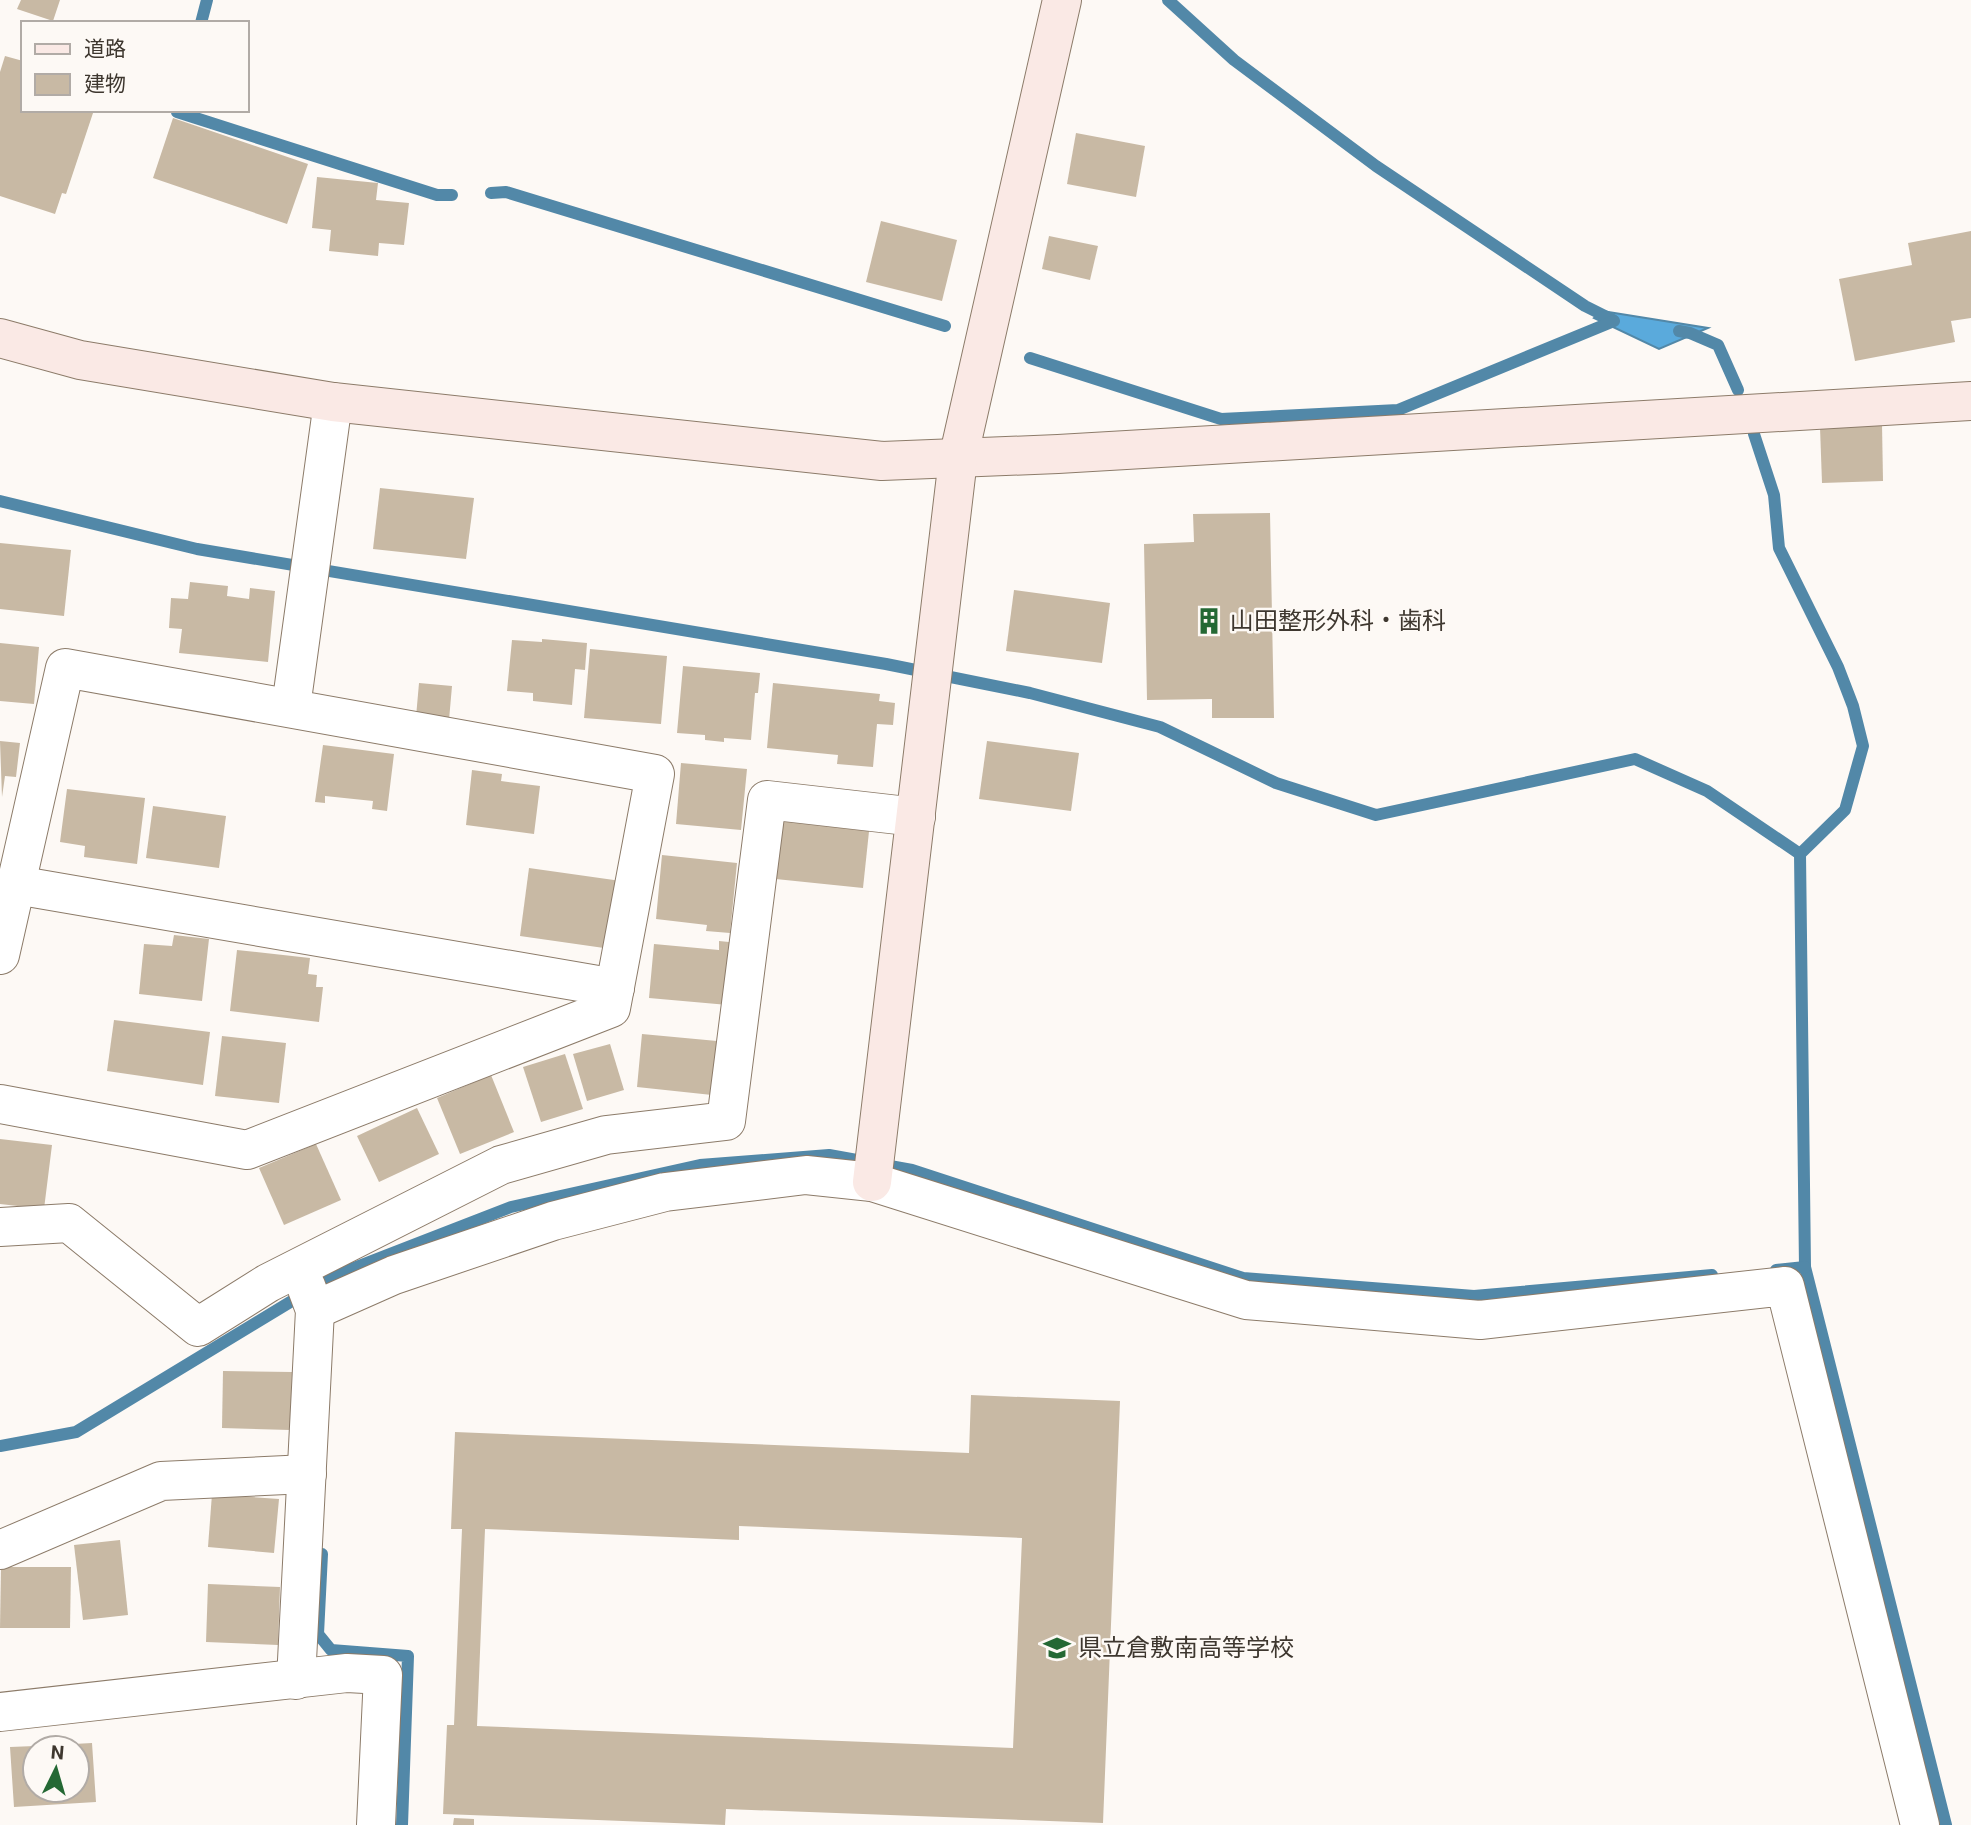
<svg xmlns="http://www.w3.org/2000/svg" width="1971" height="1825" viewBox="0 0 1971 1825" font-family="Roboto,'Noto Sans JP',sans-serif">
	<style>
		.water { fill: #5aaadc; stroke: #5288a8; stroke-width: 2 }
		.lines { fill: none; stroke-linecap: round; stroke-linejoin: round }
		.stream { stroke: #5288a8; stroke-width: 12 }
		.building { fill: #c8b9a4; fill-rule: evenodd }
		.street-casing { stroke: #8c7b69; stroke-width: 40 }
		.secondary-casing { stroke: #8c7b69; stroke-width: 40 }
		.street { stroke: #fff; stroke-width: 38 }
		.secondary { stroke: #fae9e5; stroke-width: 38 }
		.labels { text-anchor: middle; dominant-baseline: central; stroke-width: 5; stroke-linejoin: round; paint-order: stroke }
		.poi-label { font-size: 24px; fill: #3e372f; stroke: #fdf9f5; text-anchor: start }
	</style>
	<rect width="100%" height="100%" fill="#fdf9f5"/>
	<path class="water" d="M1602,311l106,17 -49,21 -65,-31z"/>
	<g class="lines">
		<g class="stream">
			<path d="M1168,0l66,60 142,106 209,140 28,14"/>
			<path d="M201,23l6,-23"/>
			<path d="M177,110v2l260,83h15"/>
			<path d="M491,193l15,-1 439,134"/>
			<path d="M1679,331l11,2 28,12 20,45"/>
			<path d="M1030,358l191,61 177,-9 216,-89"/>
			<path d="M1754,434l20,61 5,53 59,119 15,39 10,40 -18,64 -45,44 5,413 141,558"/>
			<path d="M0,501l197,48 689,115 144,29 130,34 116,56 100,32 259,-56 72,32 93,63"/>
			<path d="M1776,1270l29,-3"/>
			<path d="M0,1446l76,-14 257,-156 178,-69 189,-42 129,-10 83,15 331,108 231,18 238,-21"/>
			<path d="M322,1554l-4,80 13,16 77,6 -6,169"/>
		</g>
	</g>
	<g class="building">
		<path d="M21,0h39l-7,21 -36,-12z"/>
		<path d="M5,56l18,5v49h71l-28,84 -4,-1 -7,21 -55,-18v-124z"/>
		<path d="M173,118l135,46 -21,60 -134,-46z"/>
		<path d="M1076,133l69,13 -9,51 -69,-13z"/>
		<path d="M317,177l61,6 -2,17 33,3 -5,42 -25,-2 -1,13 -49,-5 2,-21 -19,-2z"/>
		<path d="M881,221l76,19 -15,61 -76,-19z"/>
		<path d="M1971,231v87l-20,3 4,21 -100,19 -16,-82 73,-14 -4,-22z"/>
		<path d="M1049,236l49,10 -8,34 -48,-11z"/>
		<path d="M1882,424l1,57 -61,2 -2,-56z"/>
		<path d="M380,488l94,10 -8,61 -93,-10z"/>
		<path d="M1270,513l4,205h-62v-19l-65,1 -3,-156 50,-2 -1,-28z"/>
		<path d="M0,543l71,7 -7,66 -64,-7z"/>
		<path d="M190,582l38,4 -1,10 22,3 1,-11 25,3 -7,71 -89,-9 3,-24 -13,-1 2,-30 17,1z"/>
		<path d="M1014,590l96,13 -8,60 -96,-12z"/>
		<path d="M542,639l45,4 -2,27 -10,-1 -3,36 -39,-4v-8l-26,-2 5,-51 30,2z"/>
		<path d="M0,643l39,4 -5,57 -34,-3z"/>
		<path d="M590,649l77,7 -6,68 -77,-6z"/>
		<path d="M683,666l77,7 -2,20h-3l-4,47 -27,-2v4l-19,-2v-5l-28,-2z"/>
		<path d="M419,683l33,3 -3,34 -33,-3z"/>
		<path d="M773,683l107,11 -1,7 16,2 -2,22 -16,-1 -4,43 -36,-3 1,-9 -71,-7z"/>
		<path d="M0,741l20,2 -4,34 -11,-1 -3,21z"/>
		<path d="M987,741l92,12 -8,58 -92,-12z"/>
		<path d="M323,745l71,9 -7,57 -15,-2 1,-8 -48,-5v7l-10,-1z"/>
		<path d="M681,763l66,6 -6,61 -65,-6z"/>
		<path d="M472,770l30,4 -1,7 39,5 -6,48 -68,-9z"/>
		<path d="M67,789l78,9 -8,66 -53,-7 1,-11 -25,-4z"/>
		<path d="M153,806l73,10 -7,52 -73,-10z"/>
		<path d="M773,812l97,10 -7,66 -97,-10z"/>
		<path d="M662,855l75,8 -7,70 -24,-2 1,-6 -51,-6z"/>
		<path d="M529,868l92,13 -10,68 -91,-13z"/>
		<path d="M174,935l35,4 -7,62 -63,-7 5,-50 28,2z"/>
		<path d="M719,941l20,2 -11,62 -79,-7 5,-54 65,6z"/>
		<path d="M237,950l73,8 -2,16 9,1 -1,12h7l-4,35 -89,-11z"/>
		<path d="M114,1020l96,12 -7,53 -96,-14z"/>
		<path d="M642,1034l75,7 -5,54 -75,-8z"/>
		<path d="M222,1036l64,7 -7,60 -64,-7z"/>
		<path d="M610,1044l14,46 -37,11 -14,-47z"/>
		<path d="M565,1054l18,55 -42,13 -18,-55z"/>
		<path d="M491,1075l23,57 -54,22 -23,-56z"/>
		<path d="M417,1108l22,46 -60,28 -22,-46z"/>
		<path d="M0,1139l52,6 -8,64 -44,-5z"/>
		<path d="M316,1144l25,56 -57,25 -25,-57z"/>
		<path d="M223,1371l69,1 -2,58 -68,-2z"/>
		<path d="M971,1395l149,6 -17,422 -377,-14 -1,16 -282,-11 4,-89h7l8,-196h-11l4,-97 514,21zM739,1526l283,12 -9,210 -536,-22 8,-197 254,11z"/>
		<path d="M212,1494l67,5 -5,54 -66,-6z"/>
		<path d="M120,1540l8,75 -45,5 -9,-75z"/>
		<path d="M1,1567h70l-1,61h-70z"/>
		<path d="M208,1584l72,3 -2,58 -72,-3z"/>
		<path d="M92,1743l4,59 -82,5 -4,-60 25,-1v44h42v-42h-40v-2z"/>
		<path d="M454,1818l20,1v6h-21z"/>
	</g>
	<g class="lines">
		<defs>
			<g id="street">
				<path d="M291,707l42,-305"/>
				<path d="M16,885l599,103"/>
				<path d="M0,955l65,-287 590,106 -44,234 -364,142 -247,-46"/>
				<path d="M0,1227l69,-4 129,104 70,-44 233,-118 105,-30 120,-14 41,-321 149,17"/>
				<path d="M315,1310l79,-35 159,-54 112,-29 141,-17 66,7 374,118 234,20 305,-34 135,539"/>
				<path d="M0,1550l161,-69 146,-7"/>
				<path d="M296,1680l19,-370 -9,-24"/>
				<path d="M0,1712l347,-39 36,2 -7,150"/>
			</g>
			<g id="secondary">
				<path d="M0,338l80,22 253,42 549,59 176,-7 913,-53"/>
				<path d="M872,1182l86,-723 104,-459"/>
			</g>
		</defs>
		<use href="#street" class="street-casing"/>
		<use href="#secondary" class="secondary-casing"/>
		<use href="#street" class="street"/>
		<use href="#secondary" class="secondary"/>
	</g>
	<defs>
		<symbol id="building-bare" viewBox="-9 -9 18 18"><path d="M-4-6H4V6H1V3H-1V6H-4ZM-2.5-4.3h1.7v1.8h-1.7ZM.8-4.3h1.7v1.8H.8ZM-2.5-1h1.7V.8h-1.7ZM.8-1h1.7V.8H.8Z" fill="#246834" stroke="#fdf9f5" stroke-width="2.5" paint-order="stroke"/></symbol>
		<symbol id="school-bare" viewBox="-9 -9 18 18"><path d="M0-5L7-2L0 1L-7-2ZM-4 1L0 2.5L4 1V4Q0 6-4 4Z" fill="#246834" stroke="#fdf9f5" stroke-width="2.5" paint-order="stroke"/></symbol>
	</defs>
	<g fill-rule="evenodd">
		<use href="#building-bare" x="1190" y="602" width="38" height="38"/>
		<use href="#school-bare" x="1038" y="1629" width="38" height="38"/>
	</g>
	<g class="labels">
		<g class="poi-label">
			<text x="1230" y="621">山田整形外科・歯科</text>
			<text x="1078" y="1648">県立倉敷南高等学校</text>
		</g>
	</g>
	<rect x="21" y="21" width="228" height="91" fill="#fdf9f5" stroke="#b1aba6" stroke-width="2"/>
	<rect x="35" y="44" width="35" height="10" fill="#fae9e5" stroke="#b1aba6" stroke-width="2"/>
	<text x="84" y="56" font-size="21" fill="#3e372f">道路</text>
	<rect x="35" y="74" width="35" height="21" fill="#c8b9a4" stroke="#b1aba6" stroke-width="2"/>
	<text x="84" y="91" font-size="21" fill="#3e372f">建物</text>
	<g transform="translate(56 1769) rotate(5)"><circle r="33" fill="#fdf9f5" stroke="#b1aba6" stroke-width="2"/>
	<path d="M0-5L12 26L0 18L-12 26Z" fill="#246834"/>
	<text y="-10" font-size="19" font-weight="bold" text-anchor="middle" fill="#3e372f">N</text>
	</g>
</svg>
